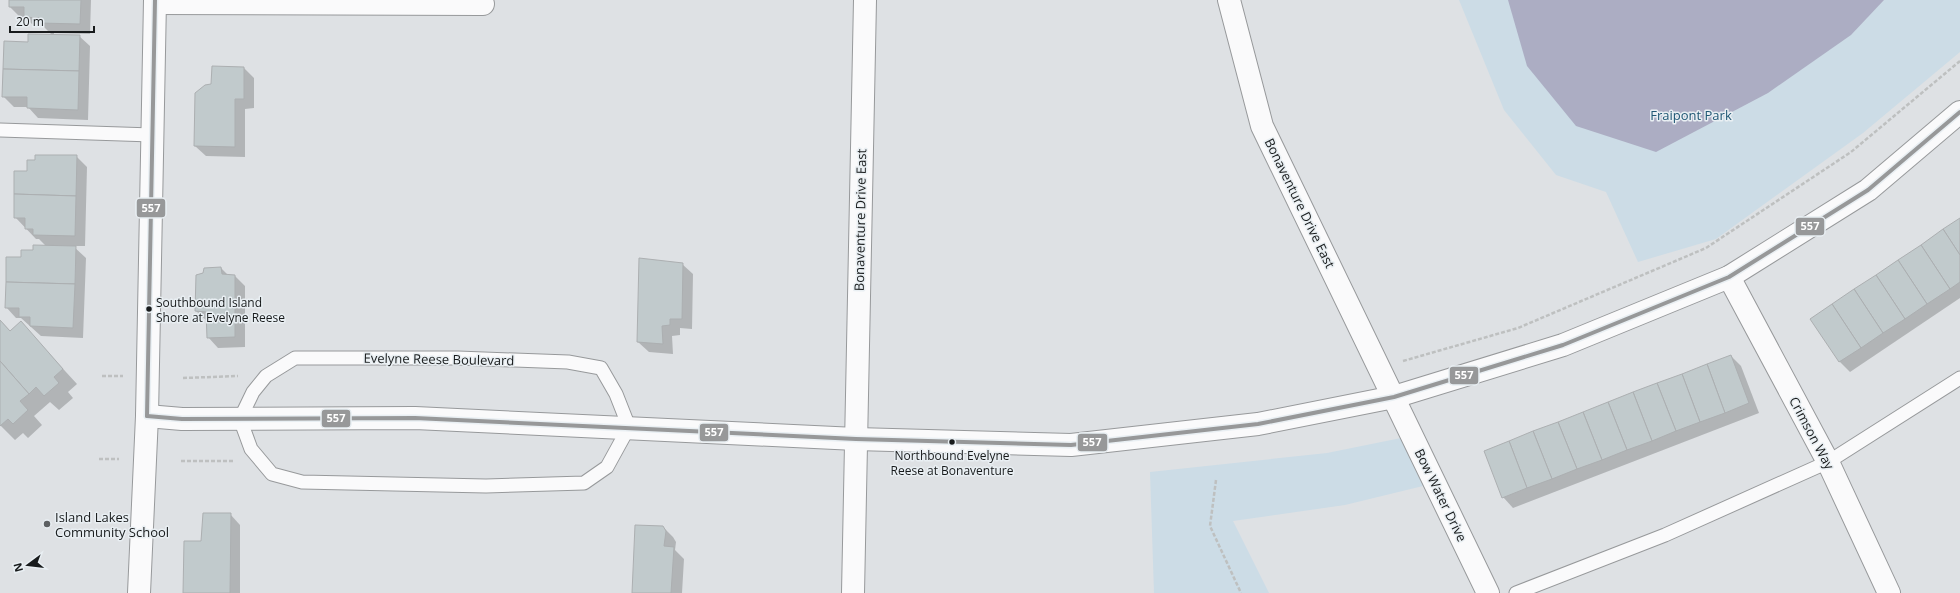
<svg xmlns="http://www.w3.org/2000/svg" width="1960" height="593" viewBox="0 0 1960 593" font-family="'Open Sans',sans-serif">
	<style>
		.green { fill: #ccdce6 }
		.water { fill: #acadc3 }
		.shadow { fill: #0003 }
		.building { fill: #c1cacc; stroke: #acafb1 }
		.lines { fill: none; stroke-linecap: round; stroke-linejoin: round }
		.service-casing { stroke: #97999b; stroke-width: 15 }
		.minor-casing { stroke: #97999b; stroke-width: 24 }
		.tertiary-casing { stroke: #97999b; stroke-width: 24 }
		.path { stroke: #bec0c0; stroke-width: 2.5; stroke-dasharray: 4 2; stroke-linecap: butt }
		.service { stroke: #fafafb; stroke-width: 13 }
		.minor { stroke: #fafafb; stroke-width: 22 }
		.tertiary { stroke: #fafafb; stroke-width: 22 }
		.bus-1-casing { stroke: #e9eff3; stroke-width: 7 }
		.bus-1 { stroke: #979899; stroke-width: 4 }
		.bus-dot { fill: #181b1c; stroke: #e9eff3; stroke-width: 1.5 }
		.poi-dot { fill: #5d6062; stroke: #e9eff3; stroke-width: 1.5 }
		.labels { text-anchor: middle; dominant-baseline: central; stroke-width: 3; stroke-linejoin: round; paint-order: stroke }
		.bus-label { font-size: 12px; fill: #181b1c; stroke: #e9eff3; text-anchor: start }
		.park-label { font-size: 13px; fill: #205774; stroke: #e9eff3 }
		.street-label { font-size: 13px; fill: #181b1c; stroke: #e9eff3 }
		.poi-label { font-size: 13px; fill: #181b1c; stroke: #e9eff3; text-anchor: start }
		.line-badge { stroke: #e9eff3; stroke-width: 1.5 }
		.badge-label { font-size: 11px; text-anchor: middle; font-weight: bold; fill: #fff }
	</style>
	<rect width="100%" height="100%" fill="#dee1e4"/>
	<g class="green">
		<path d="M1459,0h501v52l-97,81 -147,106 -78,23 -32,-70 -50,-17 -52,-65z"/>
		<path d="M1401,438l22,48 -78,19 -112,16 36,72h-115l-4,-121 177,-19z"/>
	</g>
	<path class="water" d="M1508,0h376l-33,35 -83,58 -112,59 -80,-26 -49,-60z"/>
	<g class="shadow">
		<path d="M10,0h81l-1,34 -36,-1v2l25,1 11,10 -2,74 -50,-2 -10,-11h-14l-11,-11 26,-53 23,-8 -8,-8h-9l-10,-10h-5l-10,-10z"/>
		<path d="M244,68l10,10v30l-9,1v48l-39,-1 -11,-10 17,-62z"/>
		<path d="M76,156l11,11 -2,79h-12l13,12 -3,80 -42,-2 -20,-18h-5l-10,-11 16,-49 24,-12 -7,-7h-3l-21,-22 13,-45z"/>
		<path d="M1960,219v79l-110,74 -10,-10 -28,-43z"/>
		<path d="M682,264l11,10 -1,55 -12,-1v7l-8,1 1,18 -24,-2 -11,-10z"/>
		<path d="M221,268l7,7 7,1 10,10v61l-27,1 -10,-11 -1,-16 -11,-10z"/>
		<path d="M0,320l11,12 10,-9 56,61 -9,8 5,6 -14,12 -9,-8 -16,14 8,9 -14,13 -5,-5 -8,7 -15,-15z"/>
		<path d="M1731,356l10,10 18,47 -246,95 -10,-11z"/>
		<path d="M230,514l10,11v68h-56l18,-51z"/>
		<path d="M663,527l10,10 3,5 -1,8 9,9 -2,34h-49z"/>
	</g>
	<g class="building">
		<path d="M9,0h72l-1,24 -41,-1v-5l-15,-1v-10h-15z"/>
		<path d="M28,34l52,1 -1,36 -76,-2 1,-28 24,1z"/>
		<path d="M212,66l32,1v32h-9v48l-41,-1 1,-53 10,-8 6,-1z"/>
		<path d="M3,69l76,2 -1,39 -51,-2v-11h-25z"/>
		<path d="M35,155h42l-1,41 -62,-2v-23h13v-11h8z"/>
		<path d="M14,194l62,2 -1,40 -42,-1v-6h-8v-11h-11z"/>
		<path d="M1960,218v37l-17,-26z"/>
		<path d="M1943,229l17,26v27l-10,7 -29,-44z"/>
		<path d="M33,245l43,1 -1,38 -69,-2v-25h15v-7h12z"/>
		<path d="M1921,245l29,44 -23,15 -29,-44z"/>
		<path d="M639,258l44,5 -1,56h-12v6l-8,1 1,18 -26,-2z"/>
		<path d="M1898,260l29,44 -22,15 -29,-44z"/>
		<path d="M221,267l1,7 13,1v62l-28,1 -1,-26 -11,-1 1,-36 7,-2 1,-5z"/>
		<path d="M1876,275l29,44 -22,14 -29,-44z"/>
		<path d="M6,282l69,2 -2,44 -43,-2v-9h-11v-9h-14z"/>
		<path d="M1854,289l29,44 -22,15 -29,-44z"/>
		<path d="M1832,304l29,44 -22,14 -29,-43z"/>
		<path d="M0,320l10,11 11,-10 42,48 -9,8 5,6 -15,13 -8,-9 -7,7 -29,-33z"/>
		<path d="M1731,355l18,48 -24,10 -18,-49z"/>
		<path d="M0,361l29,33 -9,7 8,9 -15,14 -5,-5 -8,7z"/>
		<path d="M1707,364l18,49 -25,9 -18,-48z"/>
		<path d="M1682,374l18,48 -24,9 -19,-48z"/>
		<path d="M1657,383l19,48 -24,10 -19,-49z"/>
		<path d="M1633,392l19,49 -25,9 -19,-48z"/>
		<path d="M1608,402l19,48 -25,10 -19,-48z"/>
		<path d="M1583,412l19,48 -25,9 -19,-47z"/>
		<path d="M1558,422l19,47 -25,10 -19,-48z"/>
		<path d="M1533,431l19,48 -25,9 -18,-47z"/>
		<path d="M1509,441l18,47 -25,10 -18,-47z"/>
		<path d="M203,513h28l-1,80h-47l1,-52h17z"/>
		<path d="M635,525l28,1 3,5 -2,15 10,1 -3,46h-39z"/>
	</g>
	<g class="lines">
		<defs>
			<g id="service">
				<path d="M0,130l152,5"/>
				<path d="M295,358h163l110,4 33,6 15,26 13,33 -22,40 -23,16 -98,3 -184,-4 -30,-8 -21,-25 -11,-30 13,-27 13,-16z"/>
				<path d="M1516,593l149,-58 163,-73 132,-84"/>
			</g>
			<g id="minor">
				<path d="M1229,0l33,126 226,467"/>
				<path d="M155,3l328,1"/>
				<path d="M1729,277l99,185 61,131"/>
				<path d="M853,593l12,-593"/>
			</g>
			<g id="tertiary">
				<path d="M147,416l35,3 233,-1 441,21 215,6 187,-21 136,-27 169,-52 166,-68 139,-87 92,-78"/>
				<path d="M139,593l8,-177 8,-416"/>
			</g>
		</defs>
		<use href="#service" class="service-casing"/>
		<use href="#minor" class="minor-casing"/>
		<use href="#tertiary" class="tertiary-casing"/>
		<g class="path">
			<path d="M1403,361l115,-33 188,-80 145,-96 109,-91"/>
			<path d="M102,376h21"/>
			<path d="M183,378l55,-2"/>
			<path d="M99,459h20"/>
			<path d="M181,461h53"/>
			<path d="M1216,480l-6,46 31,67"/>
		</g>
		<use href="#service" class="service"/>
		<use href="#minor" class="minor"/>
		<use href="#tertiary" class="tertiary"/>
		<defs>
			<g id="bus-1">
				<path d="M147,416l35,3 233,-1 441,21 215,6 187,-21 136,-27 169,-52 166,-68 139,-87 92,-78"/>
				<path d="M147,416l8,-416"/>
			</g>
		</defs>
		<use href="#bus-1" class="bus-1-casing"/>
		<use href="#bus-1" class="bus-1"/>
	</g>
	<g class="bus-dot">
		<circle cx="149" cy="309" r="3.5"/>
		<circle cx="952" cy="442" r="3.5"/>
	</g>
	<circle class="poi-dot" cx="47" cy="524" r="4"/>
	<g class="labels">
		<g class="bus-label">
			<text x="156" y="302">Southbound Island<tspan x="156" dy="15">Shore at Evelyne Reese</tspan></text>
			<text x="952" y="455" text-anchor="middle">Northbound Evelyne<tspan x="952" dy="15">Reese at Bonaventure</tspan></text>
		</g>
		<g class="park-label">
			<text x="1691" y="115">Fraipont Park</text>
		</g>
		<g class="street-label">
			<text transform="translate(1300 203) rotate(64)">Bonaventure Drive East</text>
			<text transform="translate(860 220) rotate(-89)">Bonaventure Drive East</text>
			<text transform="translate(439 359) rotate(1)">Evelyne Reese Boulevard</text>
			<text transform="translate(1812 433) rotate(62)">Crimson Way</text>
			<text transform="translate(1441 495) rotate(64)">Bow Water Drive</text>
		</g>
		<g class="poi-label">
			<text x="55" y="517">Island Lakes<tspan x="55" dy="15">Community School</tspan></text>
		</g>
	</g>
	<g class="line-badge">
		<rect x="136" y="198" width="30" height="20" rx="4" fill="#979899"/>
		<rect x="1795" y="217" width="30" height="19" rx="4" fill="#979899"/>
		<rect x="1449" y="366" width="30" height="19" rx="4" fill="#979899"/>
		<rect x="321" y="409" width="30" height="19" rx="4" fill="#979899"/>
		<rect x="699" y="423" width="30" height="19" rx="4" fill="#979899"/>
		<rect x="1077" y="433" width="31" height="19" rx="4" fill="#979899"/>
	</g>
	<g class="badge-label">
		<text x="151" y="212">557</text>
		<text x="1810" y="230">557</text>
		<text x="1464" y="379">557</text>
		<text x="336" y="422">557</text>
		<text x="714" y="436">557</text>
		<text x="1092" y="446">557</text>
	</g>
	<g transform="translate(28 565) rotate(255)" stroke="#e9eff3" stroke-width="3" paint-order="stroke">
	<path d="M0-3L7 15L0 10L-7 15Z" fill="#181b1c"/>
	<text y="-6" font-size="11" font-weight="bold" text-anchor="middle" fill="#181b1c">N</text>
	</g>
	<path d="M10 26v6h84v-6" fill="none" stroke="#181b1c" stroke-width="2"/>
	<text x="16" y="26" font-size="12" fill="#181b1c" stroke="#e9eff3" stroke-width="3" paint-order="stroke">20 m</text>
</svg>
